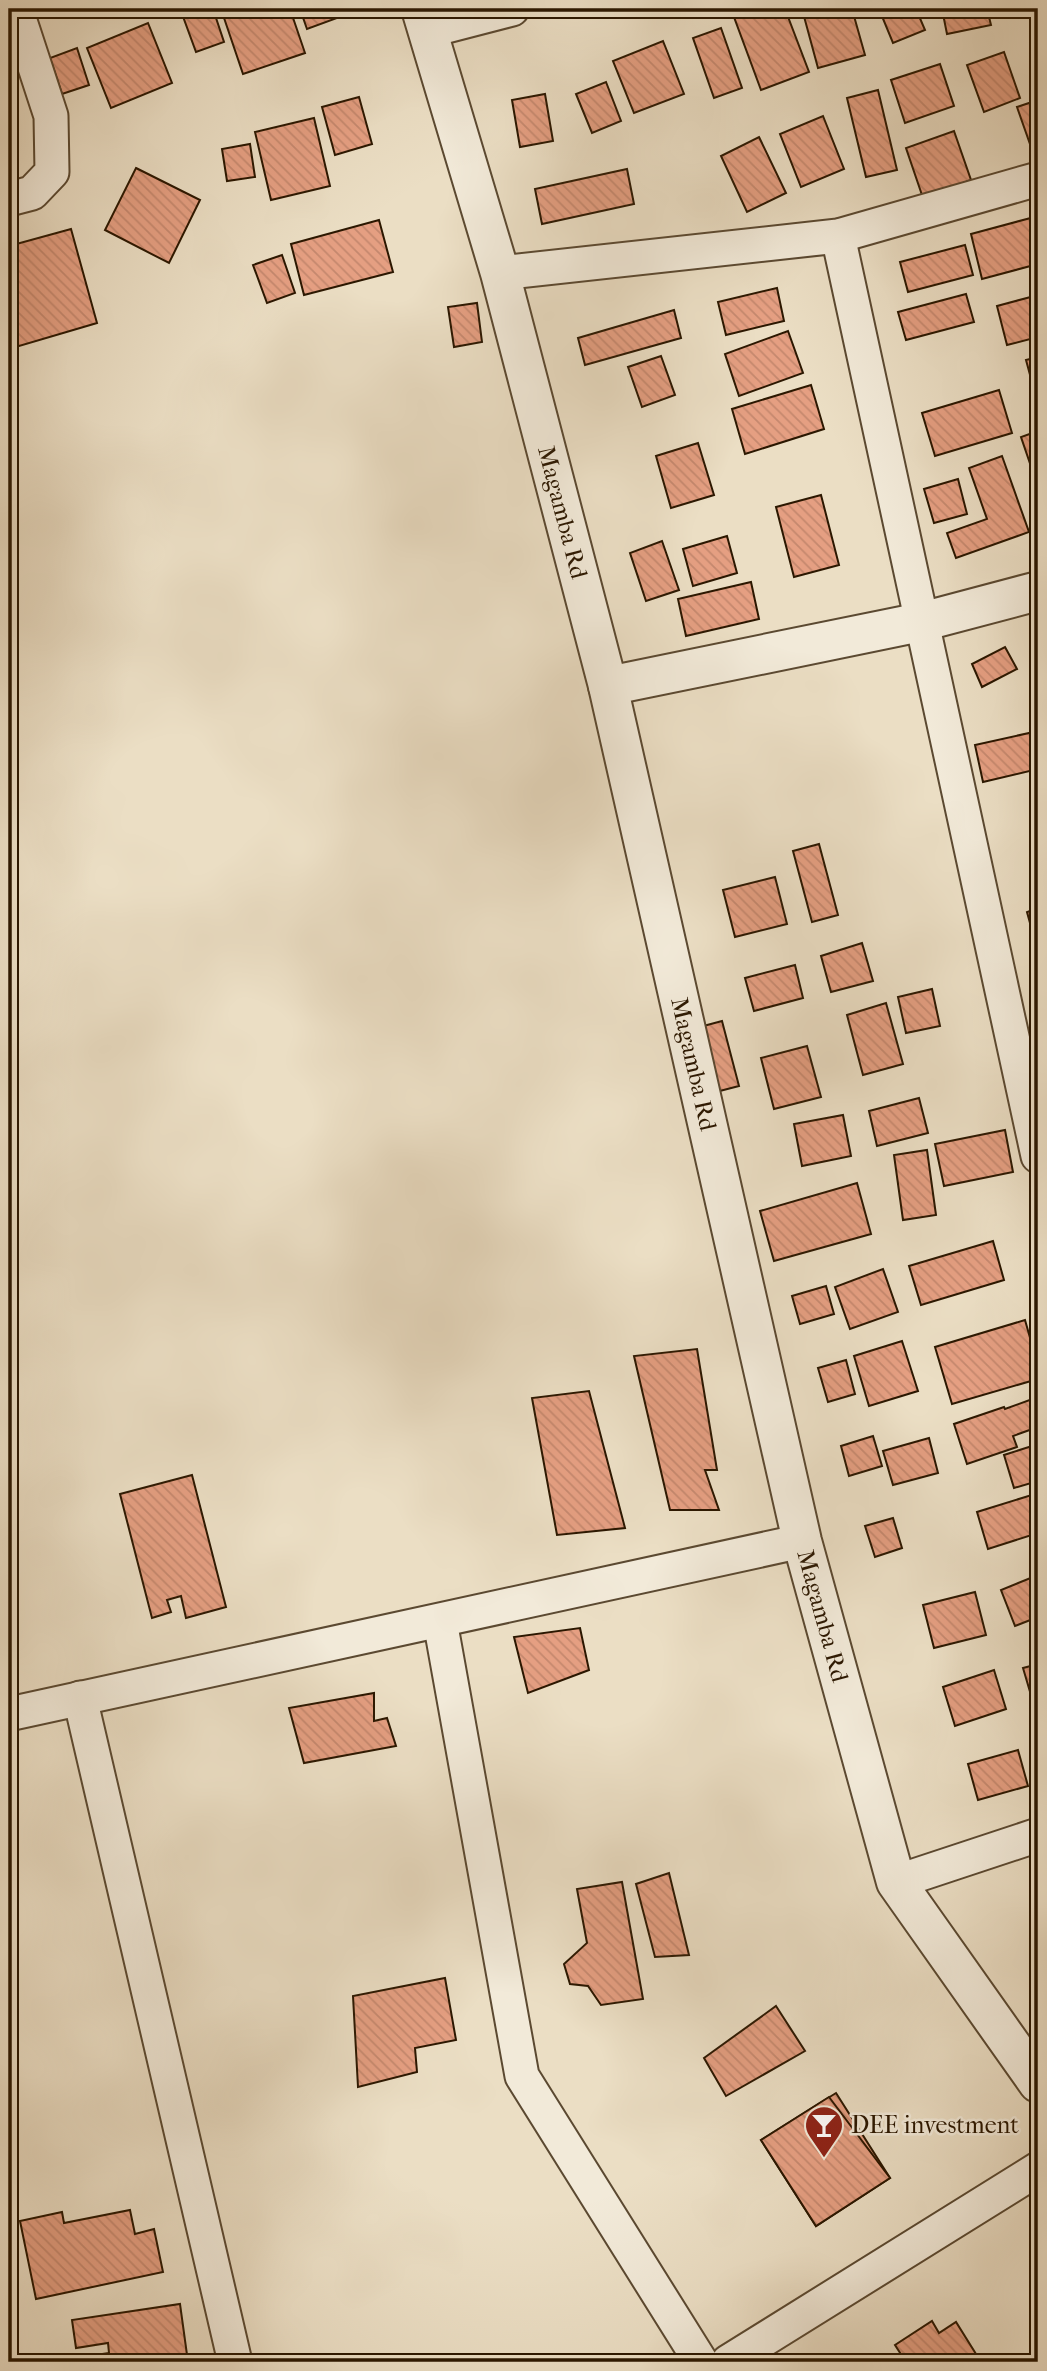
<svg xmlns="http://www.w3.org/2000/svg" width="1047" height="2371" viewBox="0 0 1047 2371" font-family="'IM FELL French Canon',serif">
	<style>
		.building { fill: url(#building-back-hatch); stroke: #2b1700; stroke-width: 2 }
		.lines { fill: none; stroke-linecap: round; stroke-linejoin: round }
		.minor-casing { stroke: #5b4931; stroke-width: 37 }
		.tertiary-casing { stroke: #5b4931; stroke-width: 42 }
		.minor { stroke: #f2ead9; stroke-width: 33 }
		.tertiary { stroke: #f2ead9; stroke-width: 38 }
		.labels { text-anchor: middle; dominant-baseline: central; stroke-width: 5; stroke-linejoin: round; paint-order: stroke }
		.street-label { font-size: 24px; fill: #2b1700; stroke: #f2ead9 }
		.poi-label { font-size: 24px; fill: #2b1700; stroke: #f2ead9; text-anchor: start }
	</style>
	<defs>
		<pattern id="building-back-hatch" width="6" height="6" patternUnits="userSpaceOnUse" patternTransform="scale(1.75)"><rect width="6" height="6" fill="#e59f82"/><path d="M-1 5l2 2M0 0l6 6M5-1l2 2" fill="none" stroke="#c5886e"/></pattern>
	</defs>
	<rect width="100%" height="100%" fill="#ebdec4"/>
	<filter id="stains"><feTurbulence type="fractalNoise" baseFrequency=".00286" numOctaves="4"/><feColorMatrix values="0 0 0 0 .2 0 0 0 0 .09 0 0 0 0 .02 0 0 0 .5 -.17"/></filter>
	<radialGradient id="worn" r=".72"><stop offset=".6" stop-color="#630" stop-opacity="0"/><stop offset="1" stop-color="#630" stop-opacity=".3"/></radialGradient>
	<g class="building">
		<path d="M187,9h26l11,33 -28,10 -15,-41z"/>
		<path d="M221,9h69l15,44 -62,21z"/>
		<path d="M300,9h33l4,9 -30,11z"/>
		<path d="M756,9h29l24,63 -48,18 -27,-73z"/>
		<path d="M802,9h50l13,46 -47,13z"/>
		<path d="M879,9h37l9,21 -32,13z"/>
		<path d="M942,9h45l4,16 -44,9z"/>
		<path d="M148,23l24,60 -61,25 -24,-60z"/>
		<path d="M721,28l21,60 -28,10 -21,-60z"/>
		<path d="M663,41l21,53 -50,19 -21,-52z"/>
		<path d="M77,48l12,37 -27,9 -12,-36z"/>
		<path d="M1004,52l16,46 -36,14 -17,-47z"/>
		<path d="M940,64l14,42 -49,17 -14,-43z"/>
		<path d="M606,82l15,39 -29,12 -16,-39z"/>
		<path d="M878,90l19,80 -31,7 -19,-79z"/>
		<path d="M545,94l8,47 -33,6 -8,-47z"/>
		<path d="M359,97l13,47 -37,11 -13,-48z"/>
		<path d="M1038,100v44l-7,3 -14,-40z"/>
		<path d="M823,116l21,53 -43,18 -21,-53z"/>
		<path d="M314,118l16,68 -59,14 -16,-68z"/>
		<path d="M9,127l7,27 -7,2z"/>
		<path d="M954,131l17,49 -48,18 -17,-50z"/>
		<path d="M759,137l27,56 -39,19 -26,-56z"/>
		<path d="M250,144l5,33 -28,4 -5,-32z"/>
		<path d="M136,168l64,32 -31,63 -64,-33z"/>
		<path d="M627,169l7,35 -92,20 -7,-35z"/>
		<path d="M1038,216v48l-56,15 -11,-45z"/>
		<path d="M379,220l14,52 -89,23 -13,-51z"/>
		<path d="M71,229l26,94 -88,26v-103z"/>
		<path d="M965,245l8,30 -65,17 -8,-30z"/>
		<path d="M282,255l13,38 -28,10 -14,-38z"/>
		<path d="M777,288l7,33 -58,14 -8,-33z"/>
		<path d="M966,294l8,28 -68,18 -8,-28z"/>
		<path d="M1038,295v42l-31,8 -10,-39z"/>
		<path d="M477,303l5,39 -28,5 -6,-40z"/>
		<path d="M674,310l7,28 -96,27 -7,-27z"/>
		<path d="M788,331l15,42 -64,23 -14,-42z"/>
		<path d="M661,356l14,39 -33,12 -14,-40z"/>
		<path d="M1038,357v39l-2,1 -10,-37z"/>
		<path d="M811,385l13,44 -79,25 -13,-45z"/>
		<path d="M999,390l13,43 -77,23 -13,-43z"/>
		<path d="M1038,431v56l-17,-50z"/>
		<path d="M698,443l16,52 -43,13 -15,-52z"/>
		<path d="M1002,456l27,76 -73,26 -9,-25 40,-14 -18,-51z"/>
		<path d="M958,479l9,35 -33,9 -10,-34z"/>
		<path d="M821,495l18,70 -45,12 -18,-70z"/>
		<path d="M727,536l10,37 -44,13 -10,-37z"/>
		<path d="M662,541l17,49 -33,11 -16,-48z"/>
		<path d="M751,582l8,37 -73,17 -8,-37z"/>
		<path d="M1005,647l12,22 -35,18 -10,-23z"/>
		<path d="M1038,731v38l-55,13 -8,-37z"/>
		<path d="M819,844l19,71 -26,7 -19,-71z"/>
		<path d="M775,877l12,47 -52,13 -12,-47z"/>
		<path d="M1038,908v44l-11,-40z"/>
		<path d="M862,943l11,38 -42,11 -10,-36z"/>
		<path d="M795,965l8,33 -49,13 -9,-33z"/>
		<path d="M932,989l8,37 -34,7 -8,-36z"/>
		<path d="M886,1003l17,61 -40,11 -16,-60z"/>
		<path d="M722,1021l17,65 -27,7 -16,-65z"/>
		<path d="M807,1046l14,51 -47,12 -13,-51z"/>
		<path d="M919,1098l9,35 -51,13 -8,-35z"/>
		<path d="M843,1115l8,41 -49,10 -8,-42z"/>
		<path d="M1005,1130l8,42 -69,14 -9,-42z"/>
		<path d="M927,1150l9,65 -33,5 -9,-65z"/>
		<path d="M857,1183l14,51 -97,27 -14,-50z"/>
		<path d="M993,1241l11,39 -83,25 -12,-39z"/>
		<path d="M883,1269l15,43 -48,17 -15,-42z"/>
		<path d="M826,1286l8,28 -34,10 -8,-28z"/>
		<path d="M1025,1320l13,46v13l-86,25 -17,-57z"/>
		<path d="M902,1341l16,50 -49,15 -15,-50z"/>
		<path d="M697,1349l20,121h-12l14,40h-49l-36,-154z"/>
		<path d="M846,1360l9,34 -27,8 -10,-34z"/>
		<path d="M589,1391l36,137 -68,7 -25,-137z"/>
		<path d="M1038,1397v30l-25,9 4,11 -50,17 -13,-40 50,-17 1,2z"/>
		<path d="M873,1436l9,30 -33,10 -8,-30z"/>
		<path d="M929,1438l9,35 -45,12 -10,-34z"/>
		<path d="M1038,1444v37l-24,7 -10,-33z"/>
		<path d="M192,1475l34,132 -40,11 -5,-22 -14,4 4,12 -19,6 -32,-124z"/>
		<path d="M1038,1493v40l-50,16 -11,-37z"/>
		<path d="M893,1518l9,30 -27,9 -10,-31z"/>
		<path d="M1038,1575v42l-23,9 -14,-36z"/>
		<path d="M975,1592l11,43 -52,13 -11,-43z"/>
		<path d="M580,1628l9,42 -61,23 -14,-56z"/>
		<path d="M1038,1664v36l-5,2 -10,-34z"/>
		<path d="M994,1670l12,39 -51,17 -12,-39z"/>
		<path d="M374,1693v28l13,-3 9,28 -92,17 -15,-55z"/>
		<path d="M1018,1750l10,36 -50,14 -10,-36z"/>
		<path d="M669,1873l20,82 -34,2 -19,-73z"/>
		<path d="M622,1882l21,117 -42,6 -13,-19 -18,-2 -6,-20 23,-21 -10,-54z"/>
		<path d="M445,1978l11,62 -41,8 2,24 -59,15 -5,-91z"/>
		<path d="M776,2006l29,45 -79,45 -22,-38z"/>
		<path d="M836,2093l54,85 -74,48 -55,-86z"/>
		<path d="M829,2097l61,81 -74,48 -55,-86z"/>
		<path d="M130,2210l5,24 19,-5 9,43 -127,27 -16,-78 42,-9 2,11z"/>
		<path d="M180,2304l8,58h-127v-2l48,-7 -1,-10 -32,5 -4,-28z"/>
		<path d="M932,2321l7,12 17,-11 25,40h-75l-11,-17z"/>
	</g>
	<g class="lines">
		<defs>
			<g id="minor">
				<path d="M427,31l85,-22"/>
				<path d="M9,199l23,-6 20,-21 -1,-56 -35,-107"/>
				<path d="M838,236l200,920"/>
				<path d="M500,273l338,-37 200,-57"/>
				<path d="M440,1621l82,455 179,286"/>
				<path d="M80,1698l155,664"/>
				<path d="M9,1714l793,-173"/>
				<path d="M896,1882l142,-47"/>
				<path d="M728,2362l310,-193"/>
			</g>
			<g id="tertiary">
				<path id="s1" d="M421,9l79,264 108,413 194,855 94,341 142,201"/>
				<path d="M608,686l313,-64 117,-31"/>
			</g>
		</defs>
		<use href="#minor" class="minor-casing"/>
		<use href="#tertiary" class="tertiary-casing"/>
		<use href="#minor" class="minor"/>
		<use href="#tertiary" class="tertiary"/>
	</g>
	<defs>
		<symbol id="bar-pin" viewBox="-11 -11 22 30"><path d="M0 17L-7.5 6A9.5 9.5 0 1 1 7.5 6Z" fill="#8f2418" stroke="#f2ead9"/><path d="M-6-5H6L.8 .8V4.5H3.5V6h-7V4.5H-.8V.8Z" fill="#fff"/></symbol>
	</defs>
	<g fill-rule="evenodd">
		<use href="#bar-pin" x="802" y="2103" width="44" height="60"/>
	</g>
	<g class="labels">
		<g class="street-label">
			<text stroke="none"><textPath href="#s1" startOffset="523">Magamba Rd</textPath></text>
			<text stroke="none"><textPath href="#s1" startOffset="1090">Magamba Rd</textPath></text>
			<text stroke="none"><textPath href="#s1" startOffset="1657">Magamba Rd</textPath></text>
		</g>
		<g class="poi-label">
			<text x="851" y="2125">DEE investment</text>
		</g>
	</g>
	<rect width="1047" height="2371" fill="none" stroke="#ebdec4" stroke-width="35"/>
	<rect x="10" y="10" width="1026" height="2350" fill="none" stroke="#2b1700" stroke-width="3.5"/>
	<rect x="18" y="18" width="1012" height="2336" fill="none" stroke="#2b1700" stroke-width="2"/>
	<rect width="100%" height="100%" filter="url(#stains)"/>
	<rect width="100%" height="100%" fill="url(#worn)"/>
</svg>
